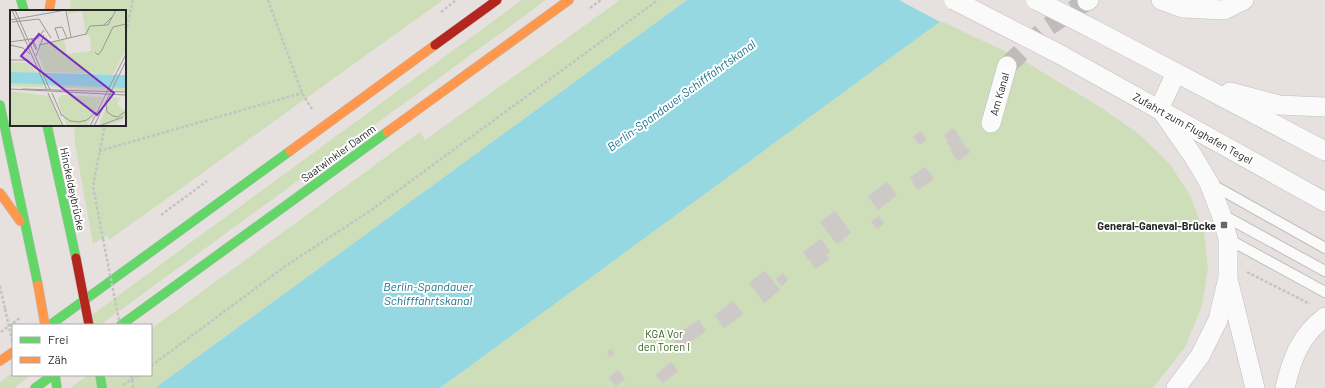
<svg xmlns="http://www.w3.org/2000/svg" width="1325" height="388" viewBox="0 0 1325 388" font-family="Barlow,sans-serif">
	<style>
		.green { fill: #cddeb8 }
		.water { fill: #96d8e2 }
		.pier { fill: #e6e1de }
		.building { fill: #ccc9c7; stroke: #d1cdca }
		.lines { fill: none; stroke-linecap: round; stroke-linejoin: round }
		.street-tunnel { stroke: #c0bcb9; stroke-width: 19; stroke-dasharray: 19 10; stroke-linecap: butt }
		.lane-casing { stroke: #bfbebf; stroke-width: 12 }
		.street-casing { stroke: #bfbebf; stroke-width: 20 }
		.fast-casing { stroke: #bfbebf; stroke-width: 10 }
		.slow-casing { stroke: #bfbebf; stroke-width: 10 }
		.jam-casing { stroke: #bfbebf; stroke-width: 10 }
		.path { stroke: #c4c3c3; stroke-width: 2.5; stroke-dasharray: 3 2; stroke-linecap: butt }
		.lane { stroke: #fbfafa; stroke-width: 10 }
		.street { stroke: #fbfafa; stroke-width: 19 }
		.fast { stroke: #63d668; stroke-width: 9 }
		.slow { stroke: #ff974d; stroke-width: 9 }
		.jam { stroke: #b3261e; stroke-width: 9 }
		.street-bridge-casing { stroke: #bfbebf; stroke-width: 20; stroke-linecap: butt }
		.slow-bridge-casing { stroke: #bfbdbc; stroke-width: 10; stroke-linecap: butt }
		.jam-bridge-casing { stroke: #bfbdbc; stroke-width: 10; stroke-linecap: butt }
		.path-bridge { stroke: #c4c3c3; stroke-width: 2.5; stroke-dasharray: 3 2; stroke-linecap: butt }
		.street-bridge { stroke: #fbfafa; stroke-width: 19 }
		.slow-bridge { stroke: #ff974d; stroke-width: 9 }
		.jam-bridge { stroke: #b3261e; stroke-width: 9 }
		.poi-dot { fill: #6a6867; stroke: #fff; stroke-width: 1.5 }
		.labels { text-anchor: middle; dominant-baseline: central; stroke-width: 4; stroke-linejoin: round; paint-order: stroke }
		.street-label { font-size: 11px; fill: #272727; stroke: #fff }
		.poi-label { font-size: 11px; font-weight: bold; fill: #272727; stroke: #fff; text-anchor: end }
		.park-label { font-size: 11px; fill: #335d1e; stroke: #fff }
		.water-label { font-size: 12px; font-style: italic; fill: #17728c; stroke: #fff }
		.inset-road { fill: none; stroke: #9a9795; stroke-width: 1 }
		.view { fill: #7b2cbf; fill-opacity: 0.15; stroke: #7b2cbf; stroke-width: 2 }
		.inset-edge { fill: none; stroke: #272727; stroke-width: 2 }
	</style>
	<rect width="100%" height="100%" fill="#e6e1de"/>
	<g class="green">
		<path d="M71,0h372l-334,240 -1,-5 -15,9 -18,-100 -1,-19h51v-114h-55z"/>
		<path d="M522,0h24l-446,325h-22z"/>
		<path d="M620,0h67l-532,388h-85l18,-13h63v-46l269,-197 5,8z"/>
		<path d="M941,21l80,38 82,50 36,25 30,29 21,32 14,37 4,36 -6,38 -17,41 -32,41h-713z"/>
		<path d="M13,372v3h18l-17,13h-14v-6z"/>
	</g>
	<path class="water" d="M687,0h278l-24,21 -501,367h-285z"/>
	<path class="pier" d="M899,0h68l-25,23z"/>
	<g class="building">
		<path d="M953,128l5,5 -10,8 -4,-6z"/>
		<path d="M920,131l7,8 -7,6 -7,-8z"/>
		<path d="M957,134l5,7 -10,8 -5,-7z"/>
		<path d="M961,141l9,11 -12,9 -8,-11z"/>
		<path d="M925,167l9,12 -16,11 -8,-12z"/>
		<path d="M887,182l10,13 -19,15 -10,-14z"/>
		<path d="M835,211l16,22 -14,11 -17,-22z"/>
		<path d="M879,216l5,7 -7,6 -6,-7z"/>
		<path d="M821,239l9,13 -4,3 3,4 -13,10 -13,-17z"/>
		<path d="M765,271l15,19 -16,13 -15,-20z"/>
		<path d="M783,273l5,7 -6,6 -6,-7z"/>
		<path d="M733,301l10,13 -19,14 -9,-13z"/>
		<path d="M699,320l7,11 -27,18 -7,-12z"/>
		<path d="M611,349l3,5 -4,3 -3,-5z"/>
		<path d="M671,362l7,9 -15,12 -7,-8z"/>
		<path d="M618,370l7,9 -9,7 -7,-8z"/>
	</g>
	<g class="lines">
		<path class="street-tunnel" d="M1007,66l39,-38 41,-27"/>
		<defs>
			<g id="lane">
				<path d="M1211,184l114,64"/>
				<path d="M1221,214l104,57"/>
				<path d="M1228,239l97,53"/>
			</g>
			<g id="street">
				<path d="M1161,0l22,8 41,2 20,-10"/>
				<path d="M1087,1l2,-1"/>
				<path d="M1093,29l232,122"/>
				<path d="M1061,55l264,147"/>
				<path d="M1230,92l49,13 46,2"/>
				<path d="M1159,109l17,-36"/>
				<path d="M1163,113l30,43 16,27 12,31 7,25v40l27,109"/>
				<path d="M991,123l16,-57"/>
				<path d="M1176,388l24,-32 18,-36 9,-38"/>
				<path d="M1285,388c7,-30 15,-52 40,-71"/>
			</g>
			<g id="fast">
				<path d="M21,0l3,11"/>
				<path d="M0,105l38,180"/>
				<path d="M47,125l29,133"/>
				<path d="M50,325l240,-174"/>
				<path d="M121,325l266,-193"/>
				<path d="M55,375l2,13"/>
				<path d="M100,375l2,13"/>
				<path d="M35,388l18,-13"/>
			</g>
			<g id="slow">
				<path d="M49,11l2,-11"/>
				<path d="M387,132l182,-132"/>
				<path d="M290,151l145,-106"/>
				<path d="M0,193l20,28"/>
				<path d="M0,361l13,-9"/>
			</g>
			<path id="jam" d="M435,45l62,-45"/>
		</defs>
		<use href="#lane" class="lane-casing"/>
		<use href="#street" class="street-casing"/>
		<use href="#fast" class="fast-casing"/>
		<use href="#slow" class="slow-casing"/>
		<use href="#jam" class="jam-casing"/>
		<g class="path">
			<path d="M268,0l34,93 10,16"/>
			<path d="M590,8l11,-8"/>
			<path d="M441,12l15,-12"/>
			<path d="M125,37l8,-37"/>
			<path d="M99,151l203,-58"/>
			<path d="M161,215l46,-34"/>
			<path d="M103,239l-10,-53 12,-61"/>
			<path d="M1247,272l63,32"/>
			<path d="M0,286l5,23"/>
			<path d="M1,332l20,-15"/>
			<path d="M151,366l136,-101 83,-54 288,-211"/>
			<path d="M123,385l15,-10"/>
		</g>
		<use href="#lane" class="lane"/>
		<use href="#street" class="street"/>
		<use href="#fast" class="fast"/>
		<use href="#slow" class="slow"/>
		<use href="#jam" class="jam"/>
		<defs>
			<g id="street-bridge">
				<path d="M954,0l107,55"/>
				<path d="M1036,0l57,29"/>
			</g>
			<path id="slow-bridge" d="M38,285l7,40"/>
			<path id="jam-bridge" d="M76,258l13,67"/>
		</defs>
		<use href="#street-bridge" class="street-bridge-casing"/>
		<use href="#slow-bridge" class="slow-bridge-casing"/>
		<use href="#jam-bridge" class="jam-bridge-casing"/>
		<g class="path-bridge">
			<path d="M103,239l17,86"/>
			<path d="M5,309l8,35"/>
			<path d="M131,375l2,13"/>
		</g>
		<use href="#street-bridge" class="street-bridge"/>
		<use href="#slow-bridge" class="slow-bridge"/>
		<use href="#jam-bridge" class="jam-bridge"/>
	</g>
	<rect class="poi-dot" x="1220" y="221" width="8" height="8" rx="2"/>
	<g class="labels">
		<g class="street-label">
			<text transform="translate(999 94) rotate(-74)">Am Kanal</text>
			<text transform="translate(1193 128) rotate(29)">Zufahrt zum Flughafen Tegel</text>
			<text transform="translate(338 153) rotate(-36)">Saatwinkler Damm</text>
			<text transform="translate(73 189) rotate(78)">Hinckeldeybrücke</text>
		</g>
		<g class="poi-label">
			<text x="1216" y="225">General-Ganeval-Brücke</text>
		</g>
		<g class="park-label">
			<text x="664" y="333">KGA Vor<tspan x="664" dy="13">den Toren I</tspan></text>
		</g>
		<g class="water-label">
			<text transform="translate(681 95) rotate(-36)">Berlin-Spandauer Schifffahrtskanal</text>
			<text x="428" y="286">Berlin-Spandauer<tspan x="428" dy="14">Schifffahrtskanal</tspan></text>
		</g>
	</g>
	<g transform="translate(10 10)">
		<rect width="116" height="116" fill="#e6e1de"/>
		<path d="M58,0h58v39l-13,25 -69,-2 -6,-18 4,-10 22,-5 3,15 24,-3 -1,-15h-4l-4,-25 -14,3zM0,52l18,1 9,10 -27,-1zM0,73l32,1 65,2 19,2v3l-75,-4 -1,-2h-7v2l-33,-1zM0,81l39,5 13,30h-52zM52,85l40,2h1l-16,29h-20l-9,-24v-4zM101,87l10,1 -4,5 6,7 3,-3 -2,4 2,6 -9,6 -21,3 6,-3 -2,-1 2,-6z" fill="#cddeb8"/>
		<path d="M0,62l116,3v13l-116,-5z" fill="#96d8e2"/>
		<path class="inset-road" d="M2,0l35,80M5,0l35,80M56,1l5,26M0,10l56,-10M2,12l27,-3 12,19M93,16l10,-10M21,28l5,12M22,28l5,11M49,29l-4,-11 7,-1 5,11M0,32l28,-4 6,-8M0,35l13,3 7,6M29,35l47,-11 4,-8 18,-1 8,-15M85,42l3,3 4,-5 11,-23 13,-3M26,46l8,-21M0,50h18l7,7M0,79l116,6M12,79l104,3M38,83l15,33M42,83l10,23M96,94l1,8 6,4 5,1 8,-6M52,105l8,6 9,1 8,-2 9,-8M80,116l36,-72M84,116l32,-65M89,116l24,-9"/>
		<path class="view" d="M29,24l75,59 -17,22 -76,-59z"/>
		<rect width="116" height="116" class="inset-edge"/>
	</g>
	<rect x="12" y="324" width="140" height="52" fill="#ffffff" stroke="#a9a9a9"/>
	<rect x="20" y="337" width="20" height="6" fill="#63d668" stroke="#a9a9a9"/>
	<text x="48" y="344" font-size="12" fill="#272727">Frei</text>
	<rect x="20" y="357" width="20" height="6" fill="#ff974d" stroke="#a9a9a9"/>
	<text x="48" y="364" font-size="12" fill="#272727">Zäh</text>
</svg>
